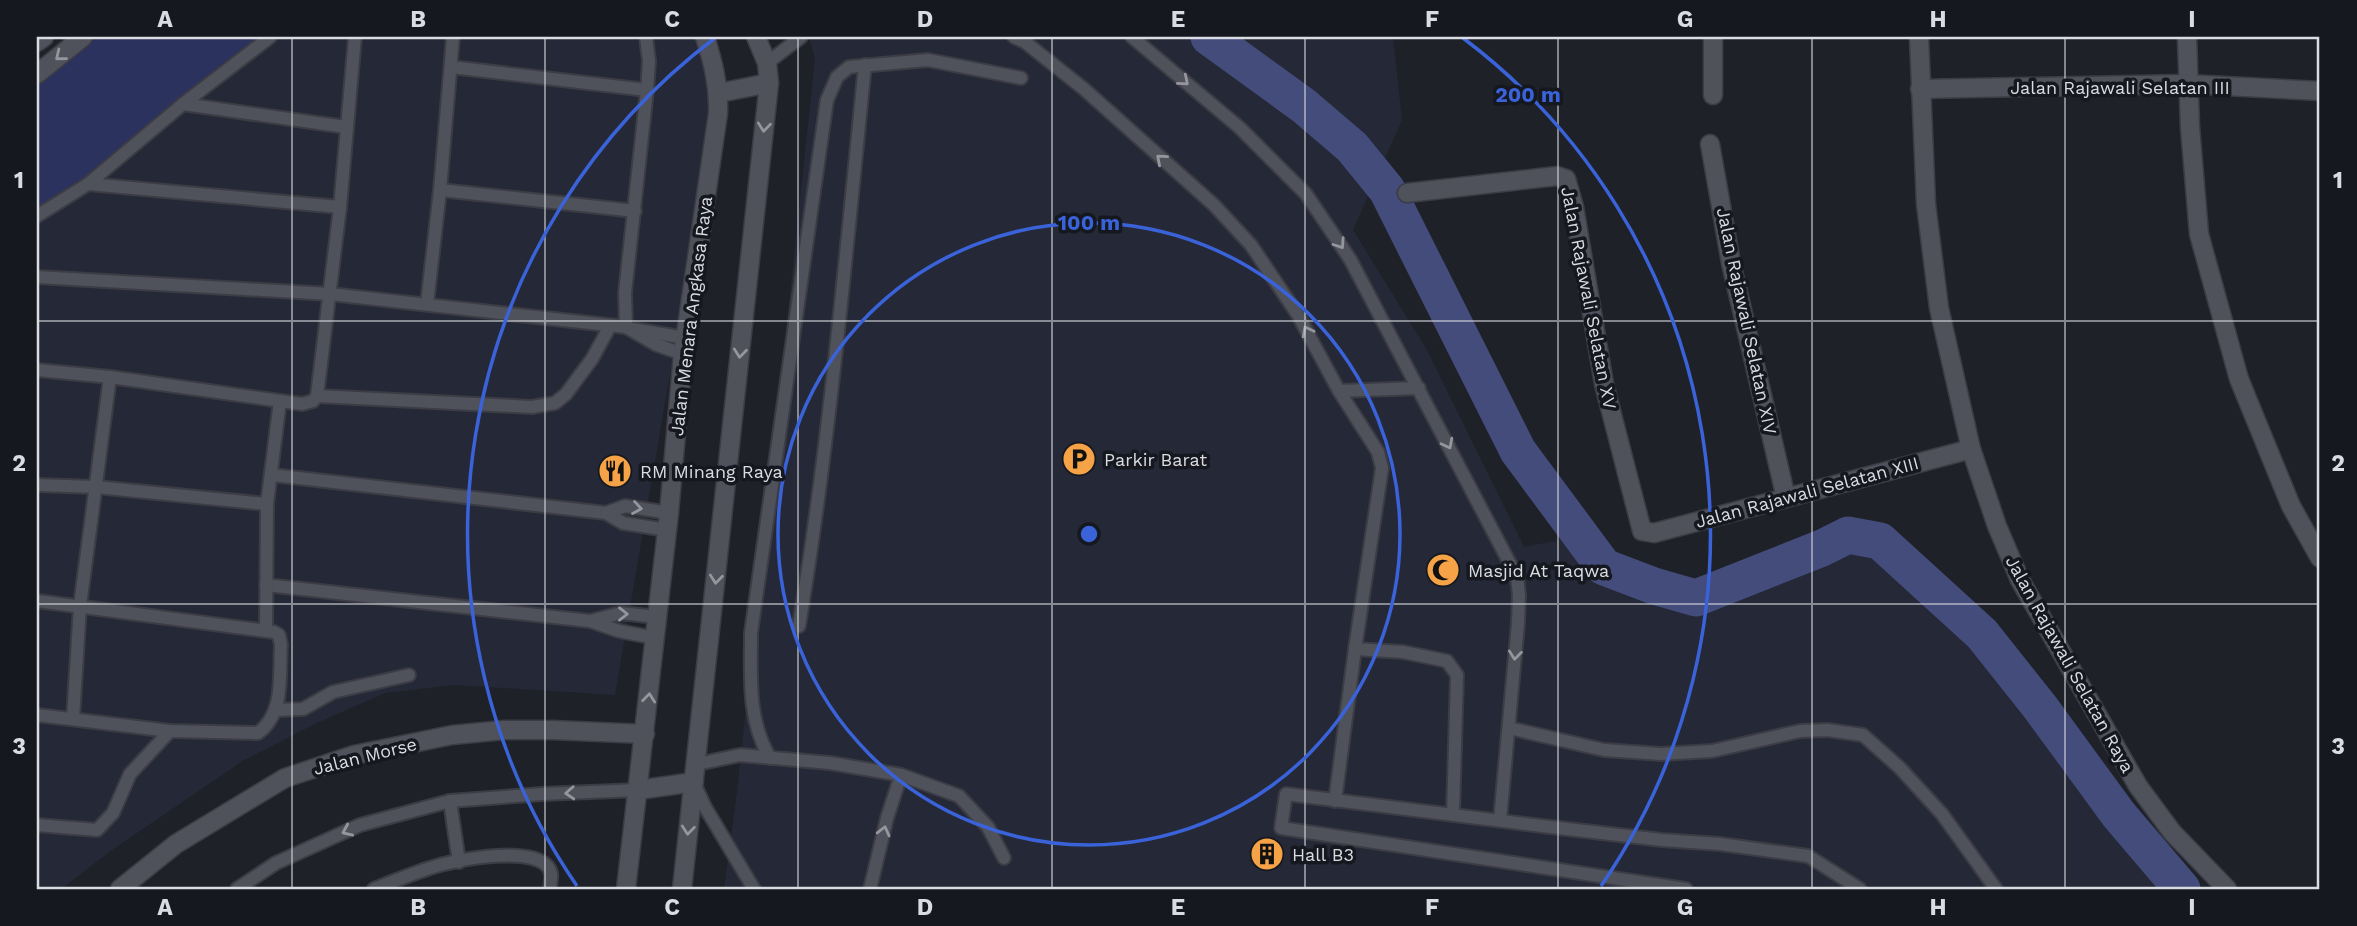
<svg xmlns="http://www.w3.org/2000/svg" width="2357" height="926" viewBox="0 0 2357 926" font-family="'Work Sans',sans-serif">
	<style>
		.built { fill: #252836 }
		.green { fill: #2b325e }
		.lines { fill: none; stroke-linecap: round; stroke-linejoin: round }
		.river { stroke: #434c7b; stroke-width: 37 }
		.service-casing { stroke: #3b3c44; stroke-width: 16 }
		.minor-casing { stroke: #3b3c44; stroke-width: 21 }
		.tertiary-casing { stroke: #3b3c44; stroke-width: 21 }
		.secondary-casing { stroke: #3b3c44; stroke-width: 21 }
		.service { stroke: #4f515b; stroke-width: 12 }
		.minor { stroke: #4f515b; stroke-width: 18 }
		.tertiary { stroke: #4f515b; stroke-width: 18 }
		.secondary { stroke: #4f515b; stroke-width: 18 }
		.oneway { stroke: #95969e }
		.grid { fill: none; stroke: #dbdce2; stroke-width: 2; stroke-opacity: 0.55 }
		.ring { fill: none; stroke: #3a63da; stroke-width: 3.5 }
		.labels { text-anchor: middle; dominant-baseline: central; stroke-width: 7; stroke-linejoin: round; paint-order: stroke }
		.street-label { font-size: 18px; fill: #dbdce2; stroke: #16181f }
		.poi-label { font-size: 18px; fill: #dbdce2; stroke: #16181f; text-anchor: start }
		.centre { fill: #3a63da; stroke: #16181f; stroke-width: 3.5 }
		.ring-label { font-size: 21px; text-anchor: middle; font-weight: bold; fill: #3a63da; stroke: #16181f; stroke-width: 7; stroke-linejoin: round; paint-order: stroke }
		.neatline { fill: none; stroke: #dbdce2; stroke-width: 2.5 }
		.grid-label { font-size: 23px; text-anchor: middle; font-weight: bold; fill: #dbdce2 }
	</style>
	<rect width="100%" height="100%" fill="#1f2129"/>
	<g class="built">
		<path d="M82,37h622l14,56 -103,602 -161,-10 -69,8 -70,31 -71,36 -132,90 -51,39h-24v-816z"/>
		<path d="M809,37h584l9,83 -49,110 74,120 97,197 57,-11 23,31 50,19 42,12 152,-63 35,9 99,90 153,200 47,55h-1458l13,-97 78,-733z"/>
	</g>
	<path class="green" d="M84,37h183l-230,179v-141z"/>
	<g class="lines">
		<path class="river" d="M1209,37l95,69 48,41 35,43 131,261 86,116 50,19 42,12 126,-50 26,-13 32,6 102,93 58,73 79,108 63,74"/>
		<defs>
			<g id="service">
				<path d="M1014,37l11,5 59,47 130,116 37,40 47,70 41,76 39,61 4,16 -27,181 48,3 44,9 10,14 -4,140"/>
				<path d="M1132,37l108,91 66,66 44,65 167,318 2,18 -1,28 -18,197"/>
				<path d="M767,63l34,-26"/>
				<path d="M451,67l196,23"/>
				<path d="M183,104l163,23"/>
				<path d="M88,184l252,23"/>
				<path d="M440,190l195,21"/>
				<path d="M37,216l51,-32 95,-80 87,-67"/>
				<path d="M37,277l293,17 296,33 -1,-34 22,-203 2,-29 -3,-24"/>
				<path d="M427,304l13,-114 13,-153"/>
				<path d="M626,327l31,18 26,9"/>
				<path d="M633,329l52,9"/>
				<path d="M37,370l73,7 192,27 11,-3 4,-5 23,-189 15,-170"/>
				<path d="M1339,391l80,-3"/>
				<path d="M317,396l215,11 23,-4 11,-9 26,-35 18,-33"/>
				<path d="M272,475l334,38 17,10 44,7"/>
				<path d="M37,485l59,2 171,17"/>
				<path d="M606,513l19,-7 44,7"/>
				<path d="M266,585l324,36 29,10 36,7"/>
				<path d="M37,601l237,31 5,3 2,10c-2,31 4,68 -23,88l-88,-2 -133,-16"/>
				<path d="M590,621l31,-8 36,4"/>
				<path d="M799,626c31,-186 47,-374 66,-561"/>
				<path d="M266,631l1,-127 13,-103"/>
				<path d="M277,710l26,-1 30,-17 76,-17"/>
				<path d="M73,719l7,-113 30,-229"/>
				<path d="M1509,728l95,22 57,4 51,-3 88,-20 27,-1 36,5 37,33 42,46 54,75"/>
				<path d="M770,758c-23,-39 -19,-81 -19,-125l76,-533 10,-23 12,-10 79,-7 93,18"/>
				<path d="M696,759l6,4 38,-8 90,8 71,12 58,21 29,31 16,31"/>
				<path d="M694,783l11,24 49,82"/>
				<path d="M450,801l9,61"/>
				<path d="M1335,801l20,-152"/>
				<path d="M37,825l60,5 16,-17 17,-39 40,-43"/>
				<path d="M237,889l39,-26 84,-38 90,-24 92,-7 96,-4"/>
				<path d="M374,889c18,-7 37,-15 56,-21 22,-8 113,-26 121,5 1,4 -1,12 -1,16"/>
				<path d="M870,889l17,-71 14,-43"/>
				<path d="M1686,889l-405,-61 5,-34 264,33 112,13 58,4 88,12 52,33"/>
			</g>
			<g id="minor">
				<path d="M2187,37l3,90 9,107 40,145 52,127 29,52"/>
				<path d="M1713,95v-58"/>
				<path d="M1710,144l21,119 55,235"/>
				<path d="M1407,193l150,-17 9,3 8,28 30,177 38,147 12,2 317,-84"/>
				<path d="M120,889l56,-45 109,-66 69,-23 98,-20 52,-5h49l92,4"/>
			</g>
			<g id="tertiary">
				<path d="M1920,89l267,-5 133,7"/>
				<path d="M719,93l50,-10"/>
				<path d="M638,790l56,-8"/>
				<path d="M626,889l43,-376 14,-159 35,-241c1,-27 -5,-51 -13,-76"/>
				<path d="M682,889l87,-806 -2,-20 -11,-26"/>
			</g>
			<g id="secondary">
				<path d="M1919,37l7,167 13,104 32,141 26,77 23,54 118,206 34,46 55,57"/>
				<path d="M37,42l7,-5"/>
				<path d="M37,74l46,-37"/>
			</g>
		</defs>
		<use href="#service" class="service-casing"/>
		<use href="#minor" class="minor-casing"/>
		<use href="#tertiary" class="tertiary-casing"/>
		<use href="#secondary" class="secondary-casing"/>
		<use href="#service" class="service"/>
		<use href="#minor" class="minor"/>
		<use href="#tertiary" class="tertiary"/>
		<use href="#secondary" class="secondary"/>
	</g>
	<defs><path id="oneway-chevron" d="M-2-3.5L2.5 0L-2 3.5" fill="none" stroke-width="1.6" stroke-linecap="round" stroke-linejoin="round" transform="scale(1.75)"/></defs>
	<g class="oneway">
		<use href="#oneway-chevron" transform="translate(60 56) rotate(141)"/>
		<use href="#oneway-chevron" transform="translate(1184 81) rotate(40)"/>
		<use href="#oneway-chevron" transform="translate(764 127) rotate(96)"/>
		<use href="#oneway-chevron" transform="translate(1161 159) rotate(-139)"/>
		<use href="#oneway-chevron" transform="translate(1340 244) rotate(56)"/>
		<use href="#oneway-chevron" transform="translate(1307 331) rotate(-117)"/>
		<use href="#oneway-chevron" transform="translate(740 353) rotate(96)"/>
		<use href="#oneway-chevron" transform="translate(1448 444) rotate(63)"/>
		<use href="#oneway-chevron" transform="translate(637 508) rotate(9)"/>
		<use href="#oneway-chevron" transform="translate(716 579) rotate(96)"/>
		<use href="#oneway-chevron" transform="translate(623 614)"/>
		<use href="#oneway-chevron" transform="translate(1515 655) rotate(96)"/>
		<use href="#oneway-chevron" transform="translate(649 698) rotate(-84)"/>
		<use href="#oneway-chevron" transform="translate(570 793) rotate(177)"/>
		<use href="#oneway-chevron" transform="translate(688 830) rotate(96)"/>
		<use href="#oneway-chevron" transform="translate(347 831) rotate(156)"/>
		<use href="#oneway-chevron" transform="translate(884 831) rotate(-76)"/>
	</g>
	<path class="grid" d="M292,37v852M545,37v852M798,37v852M1052,37v852M1305,37v852M1558,37v852M1812,37v852M2065,37v852M37,321h2283M37,604h2283"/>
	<g class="ring">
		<circle cx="1089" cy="534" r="311"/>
		<path d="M577 886A621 621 0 0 1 715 38M1463 38A621 621 0 0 1 1601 886"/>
	</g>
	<defs>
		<symbol id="parking-disc" viewBox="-11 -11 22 22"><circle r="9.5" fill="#f6a247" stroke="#16181f"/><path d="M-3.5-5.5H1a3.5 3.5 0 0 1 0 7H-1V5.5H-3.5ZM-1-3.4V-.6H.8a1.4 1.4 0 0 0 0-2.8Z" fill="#111"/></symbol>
		<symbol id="restaurant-disc" viewBox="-11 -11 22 22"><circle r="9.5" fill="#f6a247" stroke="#16181f"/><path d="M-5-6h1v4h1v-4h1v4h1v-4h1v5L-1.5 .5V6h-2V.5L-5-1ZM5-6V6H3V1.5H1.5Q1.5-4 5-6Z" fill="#111"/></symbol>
		<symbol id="mosque-disc" viewBox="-11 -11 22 22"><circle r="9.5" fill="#f6a247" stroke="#16181f"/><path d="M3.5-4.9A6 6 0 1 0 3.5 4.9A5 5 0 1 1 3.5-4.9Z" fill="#111"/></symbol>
		<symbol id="building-disc" viewBox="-11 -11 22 22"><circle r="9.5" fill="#f6a247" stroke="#16181f"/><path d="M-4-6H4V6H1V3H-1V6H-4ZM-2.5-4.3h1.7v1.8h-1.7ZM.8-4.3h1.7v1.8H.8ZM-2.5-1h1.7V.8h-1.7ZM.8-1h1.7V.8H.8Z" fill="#111"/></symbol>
	</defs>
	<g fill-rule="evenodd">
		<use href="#parking-disc" x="1060" y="440" width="38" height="38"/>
		<use href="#restaurant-disc" x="596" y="452" width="38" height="38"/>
		<use href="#mosque-disc" x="1424" y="551" width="38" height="38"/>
		<use href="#building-disc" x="1248" y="835" width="38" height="38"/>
	</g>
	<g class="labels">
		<g class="street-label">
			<text x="2120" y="87">Jalan Rajawali Selatan III</text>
			<text transform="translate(1589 298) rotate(79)">Jalan Rajawali Selatan XV</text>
			<text transform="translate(691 316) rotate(-83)">Jalan Menara Angkasa Raya</text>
			<text transform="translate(1747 321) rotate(78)">Jalan Rajawali Selatan XIV</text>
			<text transform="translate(1807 492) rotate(-15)">Jalan Rajawali Selatan XIII</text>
			<text transform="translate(2070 664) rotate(61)">Jalan Rajawali Selatan Raya</text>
			<text transform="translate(365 756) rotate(-14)">Jalan Morse</text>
		</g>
		<g class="poi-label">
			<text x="1104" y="459">Parkir Barat</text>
			<text x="640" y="471">RM Minang Raya</text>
			<text x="1468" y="570">Masjid At Taqwa</text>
			<text x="1292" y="854">Hall B3</text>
		</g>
	</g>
	<circle cx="1089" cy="534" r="10" class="centre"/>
	<g class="ring-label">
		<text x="1528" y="102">200 m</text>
		<text x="1089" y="230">100 m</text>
	</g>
	<rect width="2357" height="926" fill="none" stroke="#16181f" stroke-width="77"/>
	<rect x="38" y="38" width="2280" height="850" class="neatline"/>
	<g class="grid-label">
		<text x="165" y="27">A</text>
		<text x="418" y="27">B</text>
		<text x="672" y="27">C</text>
		<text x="925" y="27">D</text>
		<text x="1178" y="27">E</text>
		<text x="1432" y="27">F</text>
		<text x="1685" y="27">G</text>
		<text x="1938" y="27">H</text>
		<text x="2192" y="27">I</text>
		<text x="19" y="188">1</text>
		<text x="2338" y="188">1</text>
		<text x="19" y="471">2</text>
		<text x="2338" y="471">2</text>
		<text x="19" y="754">3</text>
		<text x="2338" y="754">3</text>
		<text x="165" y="915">A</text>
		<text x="418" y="915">B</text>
		<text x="672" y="915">C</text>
		<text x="925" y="915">D</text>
		<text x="1178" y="915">E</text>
		<text x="1432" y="915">F</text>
		<text x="1685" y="915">G</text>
		<text x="1938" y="915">H</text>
		<text x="2192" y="915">I</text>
	</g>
</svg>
